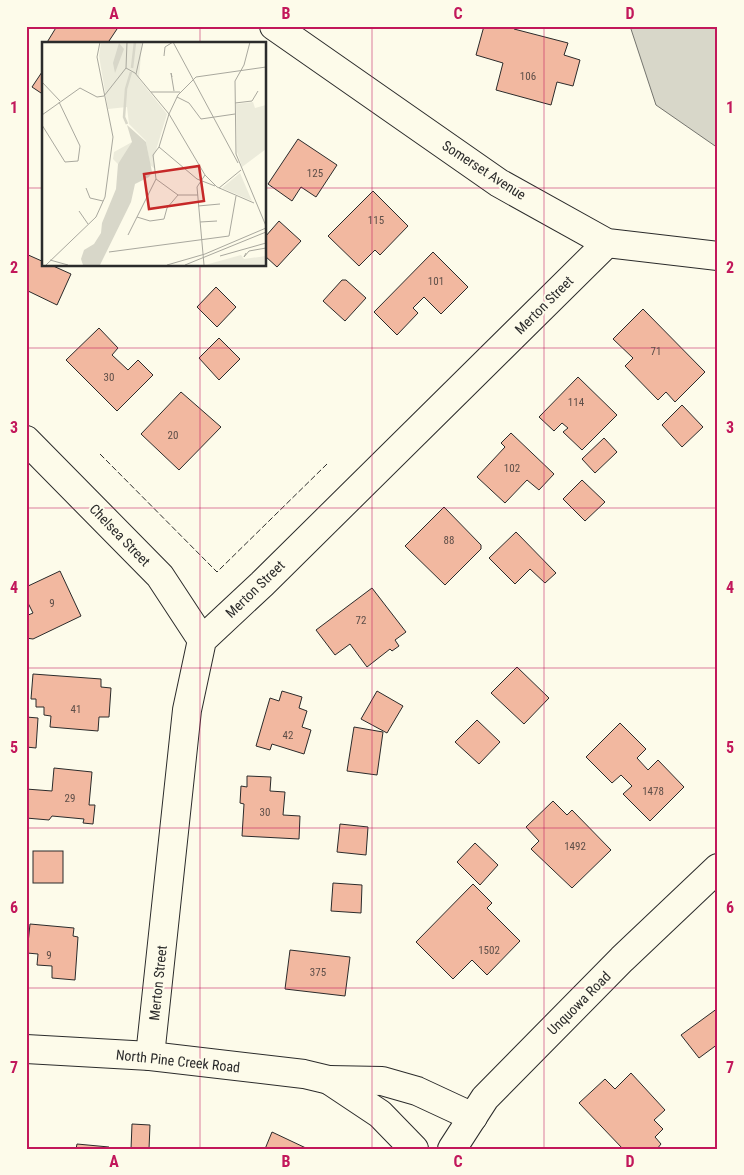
<svg xmlns="http://www.w3.org/2000/svg" width="744" height="1175" viewBox="0 0 744 1175" font-family="'Roboto Condensed',sans-serif">
	<style>
		.water { fill: #d8d7c9; stroke: #74746e }
		.building { fill: #f2b8a0; stroke: #2b2b2b }
		.lines { fill: none; stroke-linecap: round; stroke-linejoin: round }
		.street-casing { stroke: #2b2b2b; stroke-width: 30 }
		.street { stroke: #fdfbea; stroke-width: 28 }
		.fence { stroke: #2b2b2b; stroke-width: 1; stroke-dasharray: 6 2.5; stroke-linecap: butt }
		.grid { fill: none; stroke: #c2185b; stroke-width: 1; stroke-opacity: 0.55 }
		.labels { text-anchor: middle; dominant-baseline: central; stroke-width: 4; stroke-linejoin: round; paint-order: stroke }
		.number-label { font-size: 11px; fill: #5d4e48 }
		.street-label { font-size: 14px; fill: #2b2b2b; stroke: #fdfbea }
		.inset-river { fill: none; stroke: #d8d7c9; stroke-width: 2.5 }
		.inset-road { fill: none; stroke: #a9a89e; stroke-width: 1 }
		.view { fill: #c62828; fill-opacity: 0.15; stroke: #c62828; stroke-width: 2.5 }
		.inset-edge { fill: none; stroke: #2b2b2b; stroke-width: 2.5 }
		.neatline { fill: none; stroke: #c2185b; stroke-width: 2 }
		.grid-label { font-size: 16px; text-anchor: middle; font-weight: bold; fill: #c2185b }
	</style>
	<rect width="100%" height="100%" fill="#fdfbea"/>
	<path class="water" d="M630,26h88v122l-62,-43z"/>
	<g class="building">
		<path d="M57,26h62l-12,18h-61z"/>
		<path d="M484,26h31l-1,3 54,14 -4,12 16,5 -7,26 -16,-4 -6,23 -55,-15 7,-27 -27,-8z"/>
		<path d="M44,69v26l-12,-8z"/>
		<path d="M298,139l39,26 -21,32 -15,-10 -9,14 -24,-17z"/>
		<path d="M373,191l35,35 -28,29 -5,-5 -16,16 -31,-30z"/>
		<path d="M279,221l22,20 -24,26 -12,-11v-19z"/>
		<path d="M433,252l35,35 -27,27 -17,-17 -11,11 5,5 -21,22 -23,-23z"/>
		<path d="M26,254l18,8v3h7l20,9 -14,31 -31,-15z"/>
		<path d="M342,280h4l20,18 -21,23 -22,-20z"/>
		<path d="M216,287l20,20 -19,20 -20,-20z"/>
		<path d="M643,309l62,63 -30,30 -9,-10 -8,8 -33,-34 8,-8 -20,-19z"/>
		<path d="M99,328l19,20 -6,7 16,15 10,-10 15,15 -36,36 -51,-51z"/>
		<path d="M219,338l21,21 -21,21 -20,-22z"/>
		<path d="M578,377l39,38 -35,35 -19,-18 5,-4 -6,-5 -8,8 -15,-14z"/>
		<path d="M181,392l40,35 -42,43 -38,-36z"/>
		<path d="M682,405l21,22 -21,20 -20,-22z"/>
		<path d="M511,433l43,41 -15,16 -12,-10 -22,23 -28,-26 28,-30 -4,-4z"/>
		<path d="M604,438l13,14 -22,21 -13,-14z"/>
		<path d="M582,480l23,22 -20,19 -22,-22z"/>
		<path d="M444,507l37,38v4l-36,36 -40,-39z"/>
		<path d="M516,532l40,41 -11,10 -15,-14 -15,15 -26,-26z"/>
		<path d="M60,571l21,45 -48,23 -7,-1v-22l7,-3 -7,-14v-12z"/>
		<path d="M372,588l34,44 -11,8 4,6 -7,5 -2,-2 -23,18 -17,-23 -15,11 -19,-25z"/>
		<path d="M517,667l32,31 -25,26 -33,-31z"/>
		<path d="M33,674l68,5v8l10,1 -2,29h-10l-1,14 -48,-4 1,-11 -7,-1v-8h-8v-8h-5z"/>
		<path d="M282,691l20,6 -3,11 8,3 -5,16 9,3 -7,24 -32,-10 -2,6 -14,-4 14,-48 9,3z"/>
		<path d="M377,691l26,15 -16,27 -26,-14z"/>
		<path d="M26,717l12,1 -2,30 -10,-1z"/>
		<path d="M477,720l23,22 -21,22 -24,-22z"/>
		<path d="M620,723l26,26 -9,9 11,12 10,-10 26,27 -34,34 -27,-27 9,-8 -11,-11 -9,8 -26,-26z"/>
		<path d="M354,727l29,5 -6,43 -30,-4z"/>
		<path d="M54,768l38,4 -3,33h6l-2,19 -10,-1 1,-4 -32,-3 -3,4 -23,-2v-29l26,2z"/>
		<path d="M247,776l24,1 -1,14 15,1 -2,23 17,1 -1,23 -57,-3 2,-32 -4,-1 1,-17 6,1z"/>
		<path d="M553,801l14,14 5,-5 39,40 -39,38 -41,-39 8,-8 -13,-14z"/>
		<path d="M340,824l28,3 -2,28 -29,-3z"/>
		<path d="M475,843l23,22 -18,20 -23,-23z"/>
		<rect x="33" y="851" width="30" height="32"/>
		<path d="M333,883l29,2 -1,28 -30,-2z"/>
		<path d="M473,884l19,19 -5,5 33,33 -33,34 -15,-15 -19,19 -37,-37z"/>
		<path d="M30,924l44,4 -1,8 5,1 -3,43 -23,-2v-12l-15,-1 1,-11 -11,-1z"/>
		<path d="M290,950l60,7 -5,39 -60,-7z"/>
		<path d="M718,1008v36l-19,14 -18,-23z"/>
		<path d="M631,1073l34,37 -11,10 9,9 -8,8 6,7 -4,5h-34l-44,-46 26,-24 10,10z"/>
		<path d="M132,1124l18,1 -1,24h-18z"/>
		<path d="M272,1132l36,17h-43z"/>
		<path d="M77,1144l32,3v2h-33z"/>
	</g>
	<g class="lines">
		<defs>
			<g id="street">
				<path d="M274,26l225,157 108,60 111,13"/>
				<path d="M26,440l134,136 42,64"/>
				<path d="M26,1049l124,7 154,18 25,6 51,34 34,35"/>
				<path d="M150,1056l37,-346 15,-70 60,-56 345,-341"/>
				<path d="M329,1080l53,1 35,10 56,26"/>
				<path d="M452,1149l33,-51 137,-139 96,-91"/>
			</g>
		</defs>
		<use href="#street" class="street-casing"/>
		<use href="#street" class="street"/>
		<path class="fence" d="M100,454l117,118 110,-108"/>
	</g>
	<path class="grid" d="M200,26v18M372,26v1123M544,26v1123M26,188h18M265,188h453M200,265v884M26,348h692M26,508h692M26,668h692M26,828h692M26,988h692"/>
	<g class="labels">
		<g class="number-label">
			<text x="528" y="76">106</text>
			<text x="315" y="173">125</text>
			<text x="376" y="220">115</text>
			<text x="436" y="281">101</text>
			<text x="656" y="351">71</text>
			<text x="109" y="377">30</text>
			<text x="576" y="402">114</text>
			<text x="173" y="435">20</text>
			<text x="512" y="468">102</text>
			<text x="449" y="540">88</text>
			<text x="52" y="603">9</text>
			<text x="361" y="620">72</text>
			<text x="76" y="709">41</text>
			<text x="288" y="735">42</text>
			<text x="653" y="791">1478</text>
			<text x="70" y="798">29</text>
			<text x="265" y="812">30</text>
			<text x="575" y="846">1492</text>
			<text x="489" y="950">1502</text>
			<text x="49" y="955">9</text>
			<text x="318" y="972">375</text>
		</g>
		<g class="street-label">
			<text transform="translate(484 170) rotate(33)">Somerset Avenue</text>
			<text transform="translate(544 305) rotate(-45)">Merton Street</text>
			<text transform="translate(120 535) rotate(46)">Chelsea Street</text>
			<text transform="translate(255 589) rotate(-44)">Merton Street</text>
			<text transform="translate(158 983) rotate(-84)">Merton Street</text>
			<text transform="translate(579 1003) rotate(-45)">Unquowa Road</text>
			<text transform="translate(178 1061) rotate(6)">North Pine Creek Road</text>
		</g>
	</g>
	<g transform="translate(42 42)">
		<rect width="224" height="224" fill="#fdfbea"/>
		<path d="M59,0h41l-3,37 28,35 -14,46 2,9 -5,-4 -4,-24 -17,-17 -2,-17 -19,2 -9,-53zM211,60l2,6 11,-3v44l-24,18 -5,-15 -1,-48zM90,100l-5,11 -9,11 -5,-5 1,-7zM198,131l12,28 -30,-13zM199,213l3,4 22,-3v9h-61z" fill="#ecebdb"/>
		<path d="M77,1l5,6 -9,24 -2,-10zM85,83l19,17 6,30 -3,5 -14,7 -4,18 -31,63h-17l-2,-6 3,-9 10,-6 7,-11 1,-10 14,-34 2,-25 14,-22z" fill="#d8d7c9"/>
		<path class="inset-river" d="M90,26l3,-26M85,82l-3,-7 2,-28 5,-17"/>
		<path class="inset-road" d="M85,0l-1,26 9,5 34,41 36,61 12,12 37,16M131,0l65,121M208,0l-6,23 -9,16 1,73 30,72M122,14l1,-9 8,-5M94,32l7,-32M130,35l-1,-4 3,18M0,40l18,19M109,50h29M135,55l12,6 12,16 34,-5M193,61l17,-2 6,-10M0,73l38,-27 17,9 7,-1 22,-28M0,83l23,37 13,-1 2,-15 -21,-44M114,137l22,16h20M173,144l-18,-7 -38,-32 10,-33 9,-19 18,-18 70,-10M44,146l4,10 13,3M177,146l22,-18M156,164l22,-2M37,169l9,13M95,175l13,4 14,-2 3,-11 11,-13M158,180l17,-1M86,193l28,-56 -3,-24 6,-8M67,210l120,-16 7,-40M204,211l-2,4 5,-6 17,-3M178,214l46,-13M8,218l18,5M4,223l50,-48 9,-20 8,-60 -16,-80 3,-15M125,223l38,-11 61,-26M143,223l81,-33M162,223l-7,-78 8,-12"/>
		<path class="view" d="M157,124l5,35 -55,8 -5,-35z"/>
		<rect width="224" height="224" class="inset-edge"/>
	</g>
	<rect width="744" height="1175" fill="none" stroke="#fdfbea" stroke-width="55"/>
	<rect x="28" y="28" width="688" height="1120" class="neatline"/>
	<g class="grid-label">
		<text x="114" y="19">A</text>
		<text x="286" y="19">B</text>
		<text x="458" y="19">C</text>
		<text x="630" y="19">D</text>
		<text x="14" y="113">1</text>
		<text x="730" y="113">1</text>
		<text x="14" y="273">2</text>
		<text x="730" y="273">2</text>
		<text x="14" y="433">3</text>
		<text x="730" y="433">3</text>
		<text x="14" y="593">4</text>
		<text x="730" y="593">4</text>
		<text x="14" y="753">5</text>
		<text x="730" y="753">5</text>
		<text x="14" y="913">6</text>
		<text x="730" y="913">6</text>
		<text x="14" y="1073">7</text>
		<text x="730" y="1073">7</text>
		<text x="114" y="1167">A</text>
		<text x="286" y="1167">B</text>
		<text x="458" y="1167">C</text>
		<text x="630" y="1167">D</text>
	</g>
</svg>
